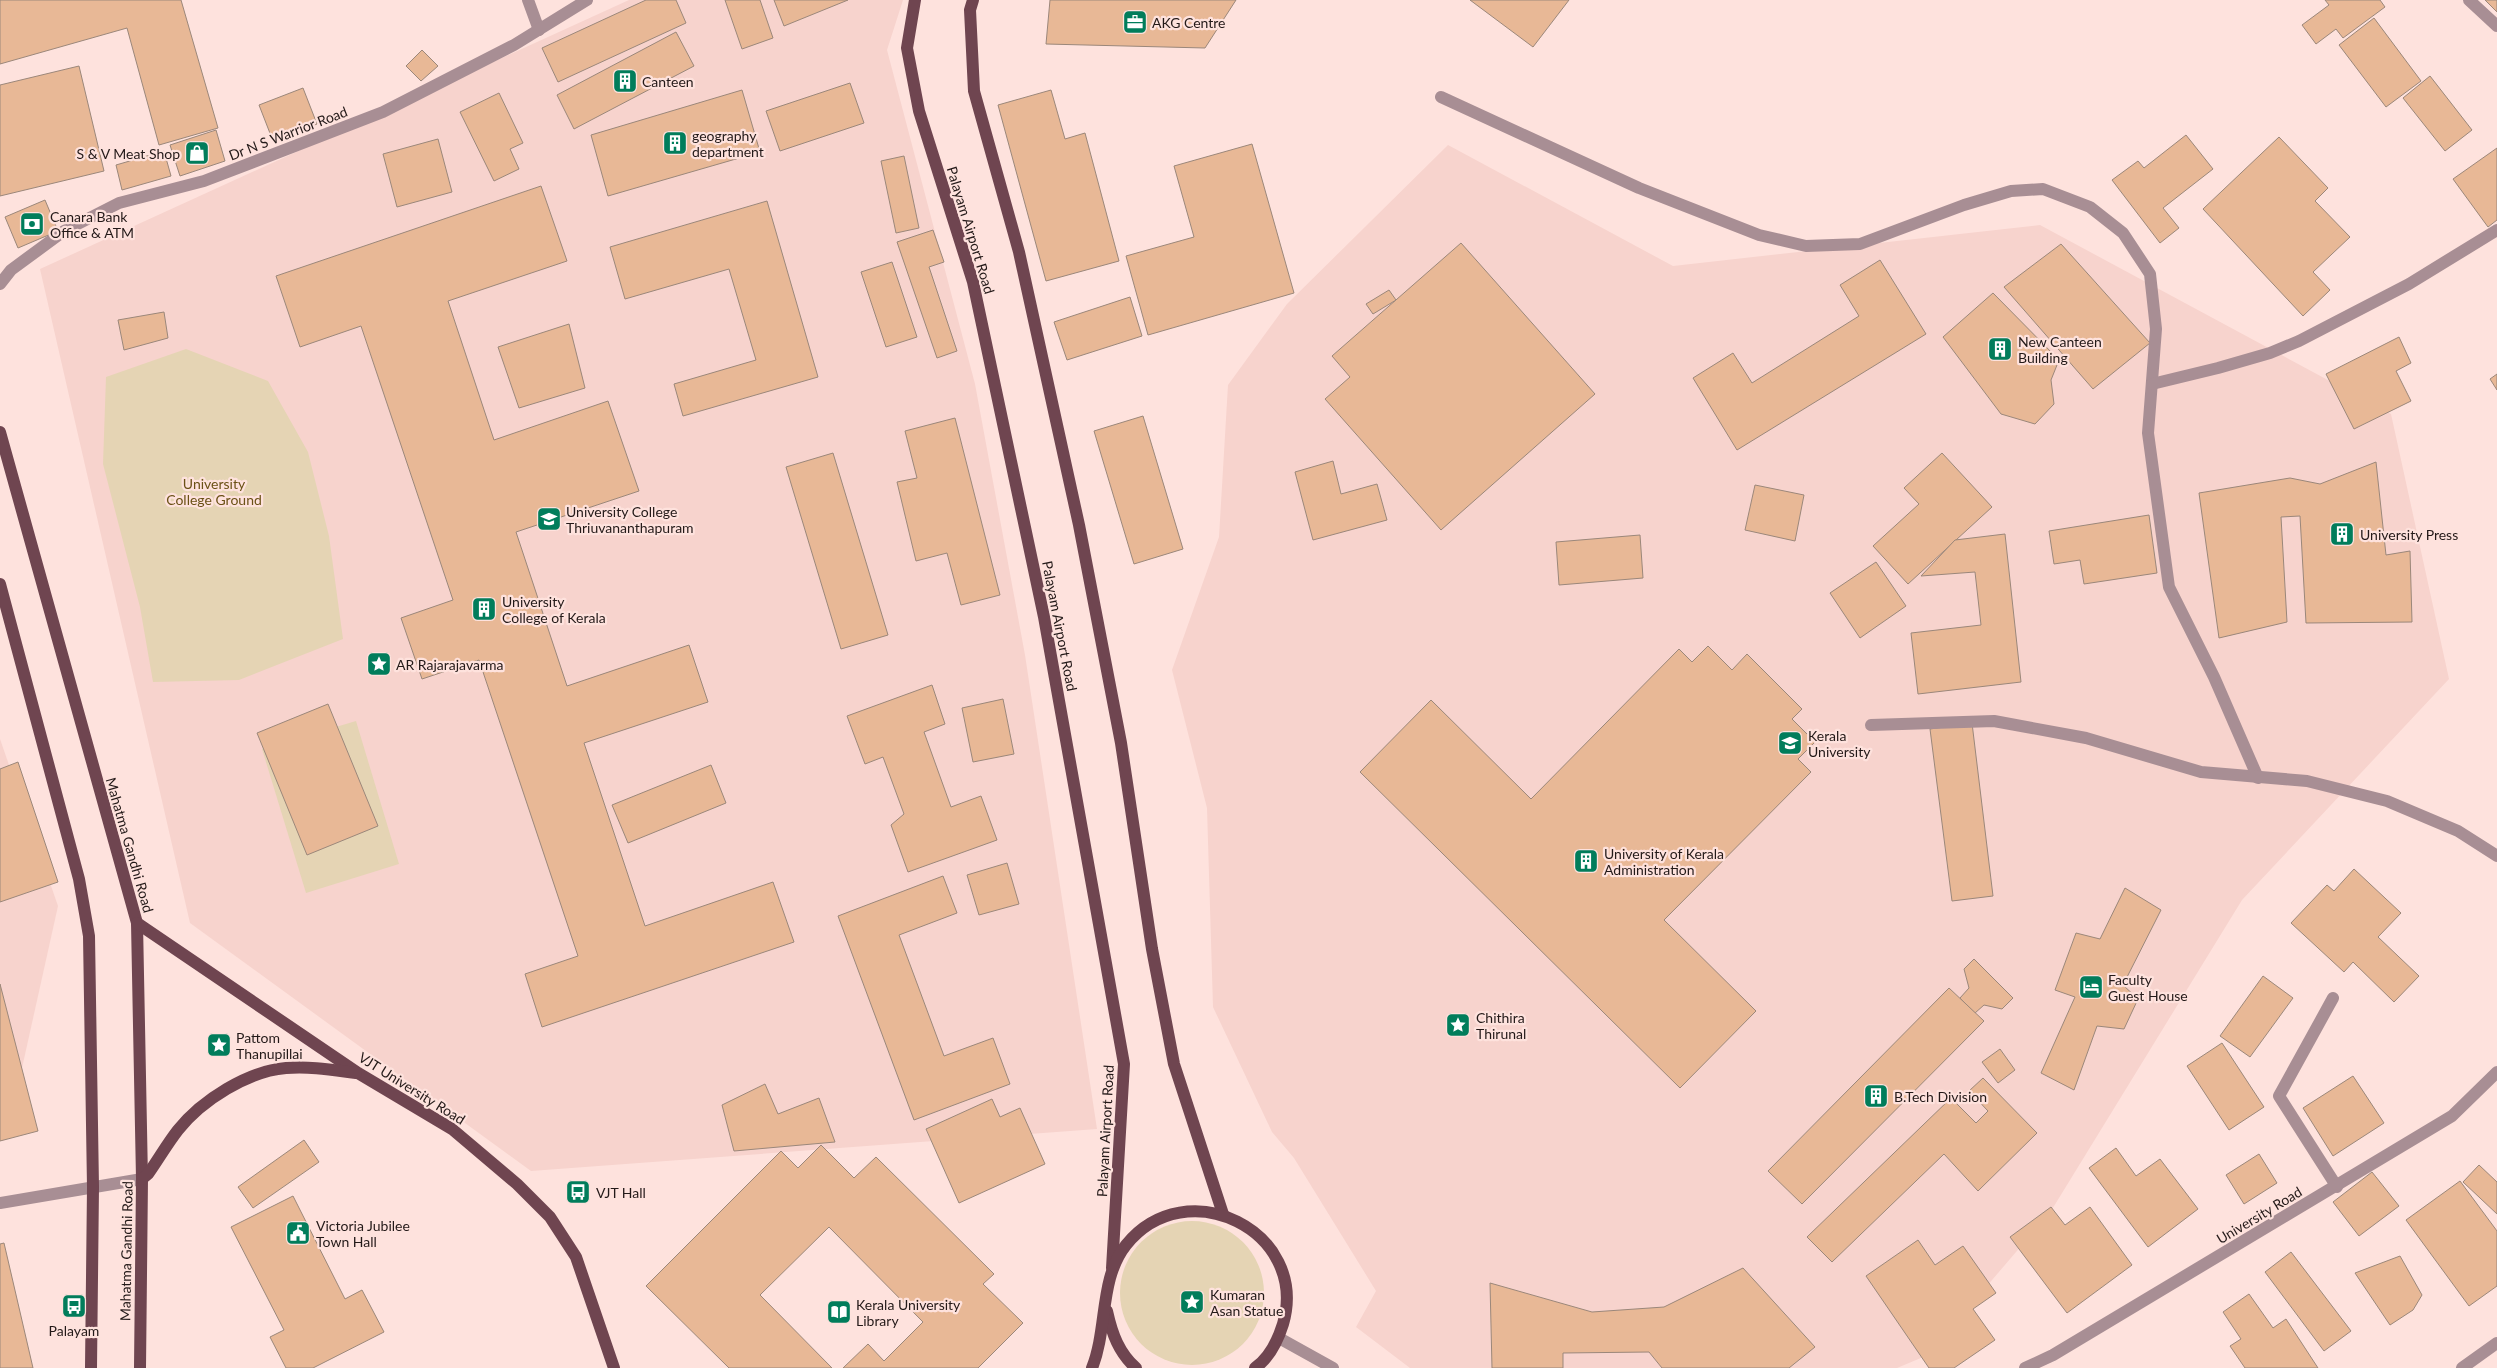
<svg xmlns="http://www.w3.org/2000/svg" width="2497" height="1368" viewBox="0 0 2497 1368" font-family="Lato,sans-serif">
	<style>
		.built { fill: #f7d3cd }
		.green { fill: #e5d4b4 }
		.building { fill: #e8b896; stroke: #9b877a }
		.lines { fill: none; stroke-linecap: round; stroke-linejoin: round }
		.minor { stroke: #a88e94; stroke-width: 12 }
		.tertiary { stroke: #a88e94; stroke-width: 12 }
		.primary { stroke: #6f4550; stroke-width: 12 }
		.labels { text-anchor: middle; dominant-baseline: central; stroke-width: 4.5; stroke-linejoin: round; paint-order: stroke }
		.poi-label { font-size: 14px; fill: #231918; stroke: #fee2dd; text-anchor: start }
		.street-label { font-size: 14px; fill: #231918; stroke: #fee2dd }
		.park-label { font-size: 14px; fill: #6b5116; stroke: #fee2dd }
	</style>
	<rect width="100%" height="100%" fill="#fee2dd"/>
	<g class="built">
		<path d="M629,0h274l-16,50 88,334 50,271 72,474 -566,42 -341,-248 -150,-654z"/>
		<path d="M1448,145l225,121 367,-41 351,189 58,265 -207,221 -191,311 -123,144 -31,13h-487l-54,-41 20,-36 -82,-133 -22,-26 -59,-125 -6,-199 -35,-138 47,-133 9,-152 59,-81z"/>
		<path d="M0,739l58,167 -52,234 -6,1z"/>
	</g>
	<g class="green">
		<path d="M186,349l82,32 40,71 21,84 14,103 -104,41 -86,2 -13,-75 -37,-143 3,-87z"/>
		<path d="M356,721l43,143 -93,29 -44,-144z"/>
		<circle cx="1192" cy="1293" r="72"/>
	</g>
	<g class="building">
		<path d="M0,0h181l37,128 -59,17 -32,-117 -127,36z"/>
		<path d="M646,0h30l10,23 -128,59 -16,-34z"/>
		<path d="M725,0h35l13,38 -31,11z"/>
		<path d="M774,0h74l-64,26z"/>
		<path d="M1050,0h186l-31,48 -159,-4z"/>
		<path d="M1470,0h99l-36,47z"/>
		<path d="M2325,0h55l5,7 -42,31 -7,-9 -20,15 -14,-19 27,-20z"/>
		<path d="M2485,0h12v12z"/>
		<path d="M2374,18l47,63 -35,26 -47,-62z"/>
		<path d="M676,32l18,34 -120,63 -17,-34z"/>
		<path d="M422,50l16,16 -17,15 -15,-15z"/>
		<path d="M79,66l25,105 -104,25v-111z"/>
		<path d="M2430,76l42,54 -27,21 -42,-53z"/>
		<path d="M850,83l14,40 -84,28 -14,-40z"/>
		<path d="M303,88l14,36 -44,17 -14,-36z"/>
		<path d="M742,90l18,62 -152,44 -17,-61z"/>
		<path d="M1051,90l14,49 20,-6 34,128 -73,20 -48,-176z"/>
		<path d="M499,93l24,50 -13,6 9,20 -25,12 -34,-69z"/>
		<path d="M216,130l9,31 -45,15 -10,-31z"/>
		<path d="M2186,135l27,34 -50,39 16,20 -19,15 -48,-63 26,-19 6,7z"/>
		<path d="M2279,137l49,51 -13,13 35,36 -37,35 17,18 -27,26 -100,-107z"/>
		<path d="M438,139l14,53 -55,15 -14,-53z"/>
		<path d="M1252,144l42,149 -146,42 -22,-79 68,-19 -20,-71z"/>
		<path d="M2497,148v72l-9,7 -35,-48z"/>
		<path d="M164,151l7,25 -49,14 -6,-25z"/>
		<path d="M904,156l15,72 -23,5 -15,-72z"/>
		<path d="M541,186l26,75 -119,40 46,139 114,-39 31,90 -123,41 51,154 122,-41 19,57 -124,41 61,183 128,-44 21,60 -252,85 -17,-53 53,-18 -99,-296 -57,19 -21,-61 52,-18 -92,-274 -61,21 -24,-71z"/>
		<path d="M45,200l13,31 -40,17 -13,-31z"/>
		<path d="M767,201l51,176 -135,39 -9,-32 82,-24 -27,-91 -104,30 -15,-52z"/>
		<path d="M933,230l11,32 -15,5 28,84 -20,7 -40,-116z"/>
		<path d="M1461,243l134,151 -154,136 -116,-131 25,-22 -18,-21z"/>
		<path d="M2061,244l89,99 -57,46 -89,-102z"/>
		<path d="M1880,260l46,74 -189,116 -44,-72 40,-25 19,30 107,-67 -19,-31z"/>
		<path d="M892,262l25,75 -31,10 -25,-75z"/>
		<path d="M1389,290l7,10 -23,14 -7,-10z"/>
		<path d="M1993,293l66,67 -8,20 3,24 -19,20 -34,-10 -58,-77z"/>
		<path d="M1130,297l12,39 -75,24 -13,-38z"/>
		<path d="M164,312l4,26 -44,12 -6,-30z"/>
		<path d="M569,324l16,64 -66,20 -21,-61z"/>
		<path d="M2399,337l12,26 -15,8 15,30 -57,28 -28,-55z"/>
		<path d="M2497,374v16l-7,-11z"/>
		<path d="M1143,416l40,133 -49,15 -40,-133z"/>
		<path d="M955,418l45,177 -39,10 -14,-52 -31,8 -19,-79 20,-4 -12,-47z"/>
		<path d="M833,453l55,182 -47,14 -55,-182z"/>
		<path d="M1942,453l50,54 -84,77 -35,-38 46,-42 -15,-16z"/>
		<path d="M1333,461l8,33 36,-10 10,36 -74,20 -18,-68z"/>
		<path d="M2376,462l10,93 24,-4 2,71 -106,1 -6,-107 -19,1 6,105 -68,16 -20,-145 91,-15 30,6z"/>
		<path d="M1755,485l49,10 -9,46 -50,-11z"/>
		<path d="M2149,515l8,58 -73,11 -4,-24 -26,4 -5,-33z"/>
		<path d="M2005,534l16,148 -103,12 -7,-61 70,-8 -6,-53 -54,4 34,-36z"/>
		<path d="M1640,535l3,43 -84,7 -3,-43z"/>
		<path d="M1876,562l30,44 -46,32 -30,-45z"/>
		<path d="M1708,646l24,24 15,-16 55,55 -10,10 23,23 -17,17 13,13 -147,148 92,91 -76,77 -320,-316 71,-72 100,99 148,-150 13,13z"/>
		<path d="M932,685l13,39 -21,8 27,75 30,-11 16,44 -89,32 -17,-47 13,-11 -21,-57 -18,7 -18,-48z"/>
		<path d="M1003,699l11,55 -41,8 -11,-54z"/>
		<path d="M328,704l50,122 -71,29 -50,-122z"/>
		<path d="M1972,723l21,173 -41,5 -22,-172z"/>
		<path d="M18,762l40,120 -58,20v-133z"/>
		<path d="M711,765l15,38 -98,40 -16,-38z"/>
		<path d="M1007,863l12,41 -40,11 -12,-40z"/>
		<path d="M2354,869l47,44 -23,24 41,39 -25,26 -41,-40 -9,10 -53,-49 36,-38 7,6z"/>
		<path d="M943,876l14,37 -58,22 45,121 49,-18 17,46 -96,36 -76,-204z"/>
		<path d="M2125,888l36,22 -38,75 15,14 -14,30 -27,-3 -23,64 -33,-17 34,-76 -20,-7 21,-57 24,6z"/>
		<path d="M1974,959l39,39 -11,11 -18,-4 -9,8 -15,-15 9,-10 -5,-19z"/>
		<path d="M2263,976l30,22 -43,59 -30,-21z"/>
		<path d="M0,984l38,147 -38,10z"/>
		<path d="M1949,988l35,33 -182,183 -34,-33z"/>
		<path d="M2222,1043l42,64 -35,23 -42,-64z"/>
		<path d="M2000,1049l15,21 -17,13 -16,-21z"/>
		<path d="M2353,1076l31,47 -51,33 -30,-48z"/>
		<path d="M1983,1078l54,55 -59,58 -34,-37 -112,108 -25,-25 144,-139 25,25 12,-12 -19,-20z"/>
		<path d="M765,1084l13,30 41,-16 16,44 -101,9 -12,-46z"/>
		<path d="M992,1099l8,18 20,-9 25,56 -86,39 -33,-74z"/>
		<path d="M304,1140l15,22 -66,46 -15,-21z"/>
		<path d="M821,1145l33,33 22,-21 118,117 -11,10 40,39 -45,45h-135l25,-24 16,17 39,-39 -94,-95 -69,68 72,73h-103l-83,-82 135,-135 17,17z"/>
		<path d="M2116,1148l20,28 24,-17 38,50 -50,38 -59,-79z"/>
		<path d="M2259,1154l18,29 -33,21 -18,-29z"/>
		<path d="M2479,1165l18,17v32l-34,-32z"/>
		<path d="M2372,1172l27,34 -40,30 -26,-34z"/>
		<path d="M2460,1181l37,50v55l-28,20 -63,-86z"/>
		<path d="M293,1196l52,103 17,-9 22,42 -71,36h-27l-16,-31 14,-7 -53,-103z"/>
		<path d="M2051,1207l14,18 25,-18 42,58 -65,48 -57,-76z"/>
		<path d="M1918,1240l17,25 28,-19 33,47 -23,16 22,31 -41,28h-25l-63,-92z"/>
		<path d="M4,1243l29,125h-33v-124z"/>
		<path d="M2291,1252l60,79 -27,20 -59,-79z"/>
		<path d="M2400,1256l22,39 -9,15 -23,15 -35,-52z"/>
		<path d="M1743,1268l72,79 -26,21h-127l-13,-16 -86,1v15h-71l-2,-85 102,29 72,-5z"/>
		<path d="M2249,1294l24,34 13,-9 32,49h-73l-15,-22 11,-7 -18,-27z"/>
	</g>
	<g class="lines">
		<g class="minor">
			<path d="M528,0l11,30"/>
			<path d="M1441,97l198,91 120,47 47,11 54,-2 104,-39 47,-14 32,-2 47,18 33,26 27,41 6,55 -8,104 21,154 45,90 44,101"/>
			<path d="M2152,384l66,-16 52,-15 29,-12 110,-57 88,-54"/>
			<path d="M1871,725l123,-4 92,17 115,34 106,9 80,20 71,30 39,25"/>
			<path d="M2333,998l-54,98 58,91"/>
			<path d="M0,1203l142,-24"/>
			<path d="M2462,1368l35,-25"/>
		</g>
		<g class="tertiary">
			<path d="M2469,0l28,26"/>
			<path d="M0,284l11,-14 53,-39 55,-28 85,-22 179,-69 131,-67 73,-45"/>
			<path d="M1279,1338l54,30"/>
			<path d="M2025,1368l28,-13 399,-239 45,-44"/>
		</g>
		<g class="primary">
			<path d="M915,0l-8,48 12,63 54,171 71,335 80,447 -12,204"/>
			<path d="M973,0l-3,10 4,81 45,161 60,273 42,218 31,206 22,115 49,150"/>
			<path d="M0,432l137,491 5,256 -2,189"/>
			<path d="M0,584l79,295 10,57 4,251 -2,181"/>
			<path d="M137,923l221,150 94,56 65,55 33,33 26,40 38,111"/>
			<path d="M142,1179l6,-5c10,-14 19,-30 30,-44 24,-30 70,-59 108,-62 24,-2 47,2 70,5"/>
			<path d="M1107,1311c5,23 12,42 29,57"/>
			<path d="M1092,1368c16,-40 7,-89 34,-123 60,-75 184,-14 157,79 -5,16 -14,34 -28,44"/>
		</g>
	</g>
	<defs>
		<symbol id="office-square" viewBox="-11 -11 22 22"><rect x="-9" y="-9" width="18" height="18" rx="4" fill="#017d5b" stroke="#fee2dd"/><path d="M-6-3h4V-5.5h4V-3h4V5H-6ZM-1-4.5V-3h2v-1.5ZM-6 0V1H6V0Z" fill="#fff"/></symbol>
		<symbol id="building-square" viewBox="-11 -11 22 22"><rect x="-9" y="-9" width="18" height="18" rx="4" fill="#017d5b" stroke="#fee2dd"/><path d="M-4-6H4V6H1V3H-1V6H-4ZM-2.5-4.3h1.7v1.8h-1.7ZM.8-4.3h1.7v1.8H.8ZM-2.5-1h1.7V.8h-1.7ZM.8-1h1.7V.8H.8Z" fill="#fff"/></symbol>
		<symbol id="shop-square" viewBox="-11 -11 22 22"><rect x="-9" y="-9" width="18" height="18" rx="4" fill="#017d5b" stroke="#fee2dd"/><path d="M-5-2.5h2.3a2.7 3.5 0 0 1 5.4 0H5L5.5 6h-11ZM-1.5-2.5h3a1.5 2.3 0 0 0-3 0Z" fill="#fff"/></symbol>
		<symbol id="bank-square" viewBox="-11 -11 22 22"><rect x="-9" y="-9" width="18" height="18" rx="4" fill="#017d5b" stroke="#fee2dd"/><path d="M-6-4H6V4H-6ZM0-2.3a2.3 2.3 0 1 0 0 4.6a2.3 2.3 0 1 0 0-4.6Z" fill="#fff"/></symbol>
		<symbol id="university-square" viewBox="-11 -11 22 22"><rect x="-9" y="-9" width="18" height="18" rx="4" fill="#017d5b" stroke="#fee2dd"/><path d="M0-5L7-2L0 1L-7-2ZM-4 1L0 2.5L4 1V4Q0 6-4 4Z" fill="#fff"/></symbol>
		<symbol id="sight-square" viewBox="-11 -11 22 22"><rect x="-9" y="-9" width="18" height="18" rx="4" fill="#017d5b" stroke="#fee2dd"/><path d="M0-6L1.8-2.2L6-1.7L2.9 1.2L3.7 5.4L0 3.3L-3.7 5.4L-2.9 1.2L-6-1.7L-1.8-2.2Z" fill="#fff"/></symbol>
		<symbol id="hotel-square" viewBox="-11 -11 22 22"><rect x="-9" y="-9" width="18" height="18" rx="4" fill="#017d5b" stroke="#fee2dd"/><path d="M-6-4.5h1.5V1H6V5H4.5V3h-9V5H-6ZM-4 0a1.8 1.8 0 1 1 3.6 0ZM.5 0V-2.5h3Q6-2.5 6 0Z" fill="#fff"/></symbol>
		<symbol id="bus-square" viewBox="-11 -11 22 22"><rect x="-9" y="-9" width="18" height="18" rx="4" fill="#017d5b" stroke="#fee2dd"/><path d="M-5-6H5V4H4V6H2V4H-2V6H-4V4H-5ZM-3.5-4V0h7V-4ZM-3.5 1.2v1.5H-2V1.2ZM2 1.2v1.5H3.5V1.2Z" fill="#fff"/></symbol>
		<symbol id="civic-square" viewBox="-11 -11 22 22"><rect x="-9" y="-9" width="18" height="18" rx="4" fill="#017d5b" stroke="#fee2dd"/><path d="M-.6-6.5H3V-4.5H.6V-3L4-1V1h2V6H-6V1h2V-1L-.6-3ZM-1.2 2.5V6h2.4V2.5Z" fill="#fff"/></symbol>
		<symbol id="library-square" viewBox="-11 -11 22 22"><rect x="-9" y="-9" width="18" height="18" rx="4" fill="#017d5b" stroke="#fee2dd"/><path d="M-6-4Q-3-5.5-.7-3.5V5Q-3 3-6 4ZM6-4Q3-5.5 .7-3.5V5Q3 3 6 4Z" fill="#fff"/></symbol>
	</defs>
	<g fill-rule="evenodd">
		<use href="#office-square" x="1121" y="8" width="28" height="28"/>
		<use href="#building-square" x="611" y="67" width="28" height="28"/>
		<use href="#building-square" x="661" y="129" width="28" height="28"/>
		<use href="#shop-square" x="183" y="139" width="28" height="28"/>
		<use href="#bank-square" x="18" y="210" width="28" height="28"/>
		<use href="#building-square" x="1986" y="335" width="28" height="28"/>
		<use href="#university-square" x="535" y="505" width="28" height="28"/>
		<use href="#building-square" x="2328" y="520" width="28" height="28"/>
		<use href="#building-square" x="470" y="595" width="28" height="28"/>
		<use href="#sight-square" x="365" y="650" width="28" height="28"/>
		<use href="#university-square" x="1776" y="729" width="28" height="28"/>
		<use href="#building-square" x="1572" y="847" width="28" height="28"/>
		<use href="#hotel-square" x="2077" y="973" width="28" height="28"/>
		<use href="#sight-square" x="1444" y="1011" width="28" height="28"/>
		<use href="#sight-square" x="205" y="1031" width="28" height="28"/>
		<use href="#building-square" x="1862" y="1082" width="28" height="28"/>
		<use href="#bus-square" x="564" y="1178" width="28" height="28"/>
		<use href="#civic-square" x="284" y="1219" width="28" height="28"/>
		<use href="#sight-square" x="1178" y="1288" width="28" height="28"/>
		<use href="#bus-square" x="60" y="1292" width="28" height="28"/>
		<use href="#library-square" x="825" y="1298" width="28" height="28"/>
	</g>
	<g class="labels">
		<g class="poi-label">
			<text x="1152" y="22">AKG Centre</text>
			<text x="642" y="81">Canteen</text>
			<text x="692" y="135">geography<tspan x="692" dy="16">department</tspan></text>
			<text x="180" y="153" text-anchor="end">S &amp; V Meat Shop</text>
			<text x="50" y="216">Canara Bank<tspan x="50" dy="16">Office &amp; ATM</tspan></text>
			<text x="2018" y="341">New Canteen<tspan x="2018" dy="16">Building</tspan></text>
			<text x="566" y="511">University College<tspan x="566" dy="16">Thriuvananthapuram</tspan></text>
			<text x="2360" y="534">University Press</text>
			<text x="502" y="601">University<tspan x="502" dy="16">College of Kerala</tspan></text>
			<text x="396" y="664">AR Rajarajavarma</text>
			<text x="1808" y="735">Kerala<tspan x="1808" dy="16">University</tspan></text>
			<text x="1604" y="853">University of Kerala<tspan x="1604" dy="16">Administration</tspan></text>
			<text x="2108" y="979">Faculty<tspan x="2108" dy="16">Guest House</tspan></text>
			<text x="1476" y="1017">Chithira<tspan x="1476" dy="16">Thirunal</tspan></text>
			<text x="236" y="1037">Pattom<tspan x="236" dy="16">Thanupillai</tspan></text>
			<text x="1894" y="1096">B.Tech Division</text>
			<text x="596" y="1192">VJT Hall</text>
			<text x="316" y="1225">Victoria Jubilee<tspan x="316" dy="16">Town Hall</tspan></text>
			<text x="1210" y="1294">Kumaran<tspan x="1210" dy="16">Asan Statue</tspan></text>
			<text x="856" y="1304">Kerala University<tspan x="856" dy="16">Library</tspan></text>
			<text x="74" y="1330" text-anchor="middle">Palayam</text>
		</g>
		<g class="street-label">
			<text transform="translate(288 133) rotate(-21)">Dr N S Warrior Road</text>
			<text transform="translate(971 230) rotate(73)">Palayam Airport Road</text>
			<text transform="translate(1060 626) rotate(79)">Palayam Airport Road</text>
			<text transform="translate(130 845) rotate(74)">Mahatma Gandhi Road</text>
			<text transform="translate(412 1088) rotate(32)">VJT University Road</text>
			<text transform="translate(1105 1131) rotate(-87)">Palayam Airport Road</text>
			<text transform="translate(2259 1215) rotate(-31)">University Road</text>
			<text transform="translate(126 1251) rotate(-89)">Mahatma Gandhi Road</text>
		</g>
		<g class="park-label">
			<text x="214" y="483">University<tspan x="214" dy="16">College Ground</tspan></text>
		</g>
	</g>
</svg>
